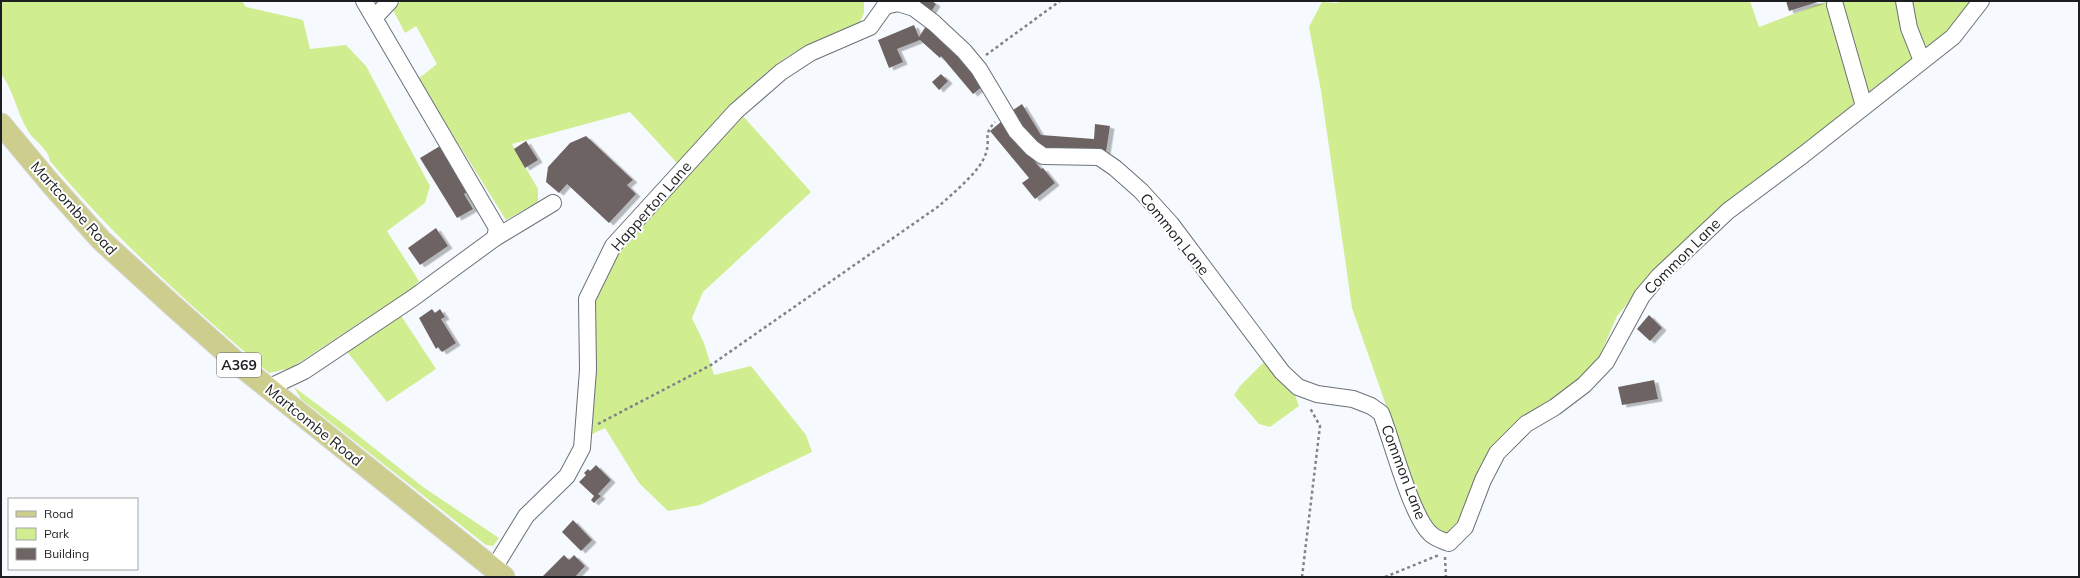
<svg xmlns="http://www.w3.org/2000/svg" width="2080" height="578" viewBox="0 0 2080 578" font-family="Mulish,sans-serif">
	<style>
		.green { fill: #d0ed90 }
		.building { fill: #6e6463; filter: url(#shadow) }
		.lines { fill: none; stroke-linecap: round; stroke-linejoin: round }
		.minor-casing { stroke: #6b7177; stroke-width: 18 }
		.major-casing { stroke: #d6d6d7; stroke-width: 23 }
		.path { stroke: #808387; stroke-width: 2.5; stroke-dasharray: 3 3; stroke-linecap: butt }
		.minor { stroke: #fff; stroke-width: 16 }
		.major { stroke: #cdce8e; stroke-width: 21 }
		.labels { text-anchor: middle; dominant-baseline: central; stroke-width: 4; stroke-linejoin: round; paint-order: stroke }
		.shield { fill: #fff; stroke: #606264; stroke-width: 1 }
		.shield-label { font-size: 14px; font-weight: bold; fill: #1c1e21 }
		.street-label { font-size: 15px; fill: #1c1e21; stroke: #fff }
	</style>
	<defs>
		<filter id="shadow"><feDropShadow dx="4.5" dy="2.5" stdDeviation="0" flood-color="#0004"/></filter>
	</defs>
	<rect width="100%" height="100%" fill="#f6faff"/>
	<g class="green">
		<path d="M1,1h241l4,6 57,13 7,29 36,-4 20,21 64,120 -5,17 -38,28 32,50 -8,8 -120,79 -22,5c-78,-67 -153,-133 -219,-212 -2,-13 -15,-19 -22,-30 -11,-18 -14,-40 -27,-57z"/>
		<path d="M402,1h462v12l-6,13c-26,11 -58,20 -80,37 -37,29 -69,66 -101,100l-47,-51 -118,32 26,45v13l-32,18 -88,-141 19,-15 -21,-38 -11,7 -13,-25z"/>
		<path d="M1344,1h406l9,26 69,-26h145l-37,44 -79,62 -3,-5 -7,10 -207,177 -23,27 -19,44 -25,27 -55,35 -58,101 -9,10c-15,0 -22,-12 -29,-25l-70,-200 -31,-217 -12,-64 13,-25 14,1z"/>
		<path d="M742,115l69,77 -108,100 -11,26 12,25 10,32 37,-9 55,69 6,17 -112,53 -32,6 -29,-28 -34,-55 -17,8 5,-135 23,-51z"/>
		<path d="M398,311l38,58 -49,33 -42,-53z"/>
		<path d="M1266,360l28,32 5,14 -29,21 -11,-3 -25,-29 6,-9z"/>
		<path d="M294,387l55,41 74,59 76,51 -6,8 -7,-1 -185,-146z"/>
	</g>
	<g class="building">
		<path d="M922,1h10l4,3 -5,8 -11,-8z"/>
		<path d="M1786,1h35l-32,10z"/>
		<path d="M914,25l5,12 7,-11 4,2 38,39 15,19 -10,8 -32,-38 -1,2 -20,-18 -23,9 6,13 -14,6 -11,-28z"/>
		<path d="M941,74l7,7 -9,9 -7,-8z"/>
		<path d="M1022,104l19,31 53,4 1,-15 15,2 -4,26 -64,-4 -12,-7 -20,-29z"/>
		<path d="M1002,121l39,48 2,-1 12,15 -20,16 -13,-16 7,-5 -39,-47z"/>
		<path d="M586,136l47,44 -6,5 9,9 -27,29 -42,-39 -8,9 -13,-11 2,-15 22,-24z"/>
		<path d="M526,141l12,19 -13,8 -11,-19z"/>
		<path d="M440,146l28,46 -4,2 9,15 -16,9 -37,-60z"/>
		<path d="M436,228l12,18 -28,19 -12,-17z"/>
		<path d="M432,309l3,4 5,-4 5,8 -4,2 15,24 -14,9 -4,-5 -2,2 -17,-31z"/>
		<path d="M1649,315l13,13 -12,13 -13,-12z"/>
		<path d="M1654,380l4,19 -36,6 -4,-18z"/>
		<path d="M596,465l15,15 -13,14 3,2 -7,7 -3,-3 3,-4 -15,-14 7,-7 -2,-2 4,-4 2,2z"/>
		<path d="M573,520l19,20 -11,11 -19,-19z"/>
		<path d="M564,555l5,5 5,-5 11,11 -10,11h-33z"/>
	</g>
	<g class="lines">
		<defs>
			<g id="minor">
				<path d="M364,1l133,227 -2,10"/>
				<path d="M1904,1l5,27 13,33"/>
				<path d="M1835,5l29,101"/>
				<path d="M885,6l13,-3 16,5 20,15 30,28 15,18 37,62 16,17 11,8 56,1 16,11 26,23 30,33 111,148 16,15 19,7 36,5 18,7 10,7c11,27 31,107 51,122 5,4 12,6 17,8l16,-16 18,-47 14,-27 29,-29 29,-17 29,-22 22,-23 36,-66 17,-20 69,-65 75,-56 150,-118 28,-36"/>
				<path d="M375,17l15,-16"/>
				<path d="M268,388l36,-17 109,-73 82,-60 58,-35"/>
				<path d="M494,568l32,-52 41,-40 15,-28 6,-78 -1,-71 26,-53 123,-135 45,-39 29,-19 60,-26 15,-21"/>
			</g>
			<path id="major" d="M1,124l50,60 50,56 70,64 71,63 262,210"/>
		</defs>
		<use href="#minor" class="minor-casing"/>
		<use href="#major" class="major-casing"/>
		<g class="path">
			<path d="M986,55l74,-54"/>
			<path d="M598,424l113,-59 228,-159c14,-13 42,-35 47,-53 5,-15 -4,-17 9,-31"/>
			<path d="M1445,557l1,20"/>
			<path d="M1302,577l18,-151 -10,-18"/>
			<path d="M1385,577l54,-22"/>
		</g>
		<use href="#minor" class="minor"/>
		<use href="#major" class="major"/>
	</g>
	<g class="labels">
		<rect class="shield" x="217" y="353" width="44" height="24" rx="3"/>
		<g class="shield-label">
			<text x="239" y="365">A369</text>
		</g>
		<g class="street-label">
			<text transform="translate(651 206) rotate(-49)">Happerton Lane</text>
			<text transform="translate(74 208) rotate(48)">Martcombe Road</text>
			<text transform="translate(1175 234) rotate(51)">Common Lane</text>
			<text transform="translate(1682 256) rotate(-45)">Common Lane</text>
			<text transform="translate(314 425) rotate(39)">Martcombe Road</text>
			<text transform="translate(1404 472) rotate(69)">Common Lane</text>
		</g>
	</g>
	<rect width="2080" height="578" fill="none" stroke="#1c1e21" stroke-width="4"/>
	<rect x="8" y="498" width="130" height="72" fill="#ffffff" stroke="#a4a5a6"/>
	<rect x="16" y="511" width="20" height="6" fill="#cdce8e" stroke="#a4a5a6"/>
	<text x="44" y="518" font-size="12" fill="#1c1e21">Road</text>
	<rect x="16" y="528" width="20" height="12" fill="#d0ed90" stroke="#a4a5a6"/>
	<text x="44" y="538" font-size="12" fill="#1c1e21">Park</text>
	<rect x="16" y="548" width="20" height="12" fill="#6e6463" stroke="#a4a5a6"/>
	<text x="44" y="558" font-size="12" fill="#1c1e21">Building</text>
</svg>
